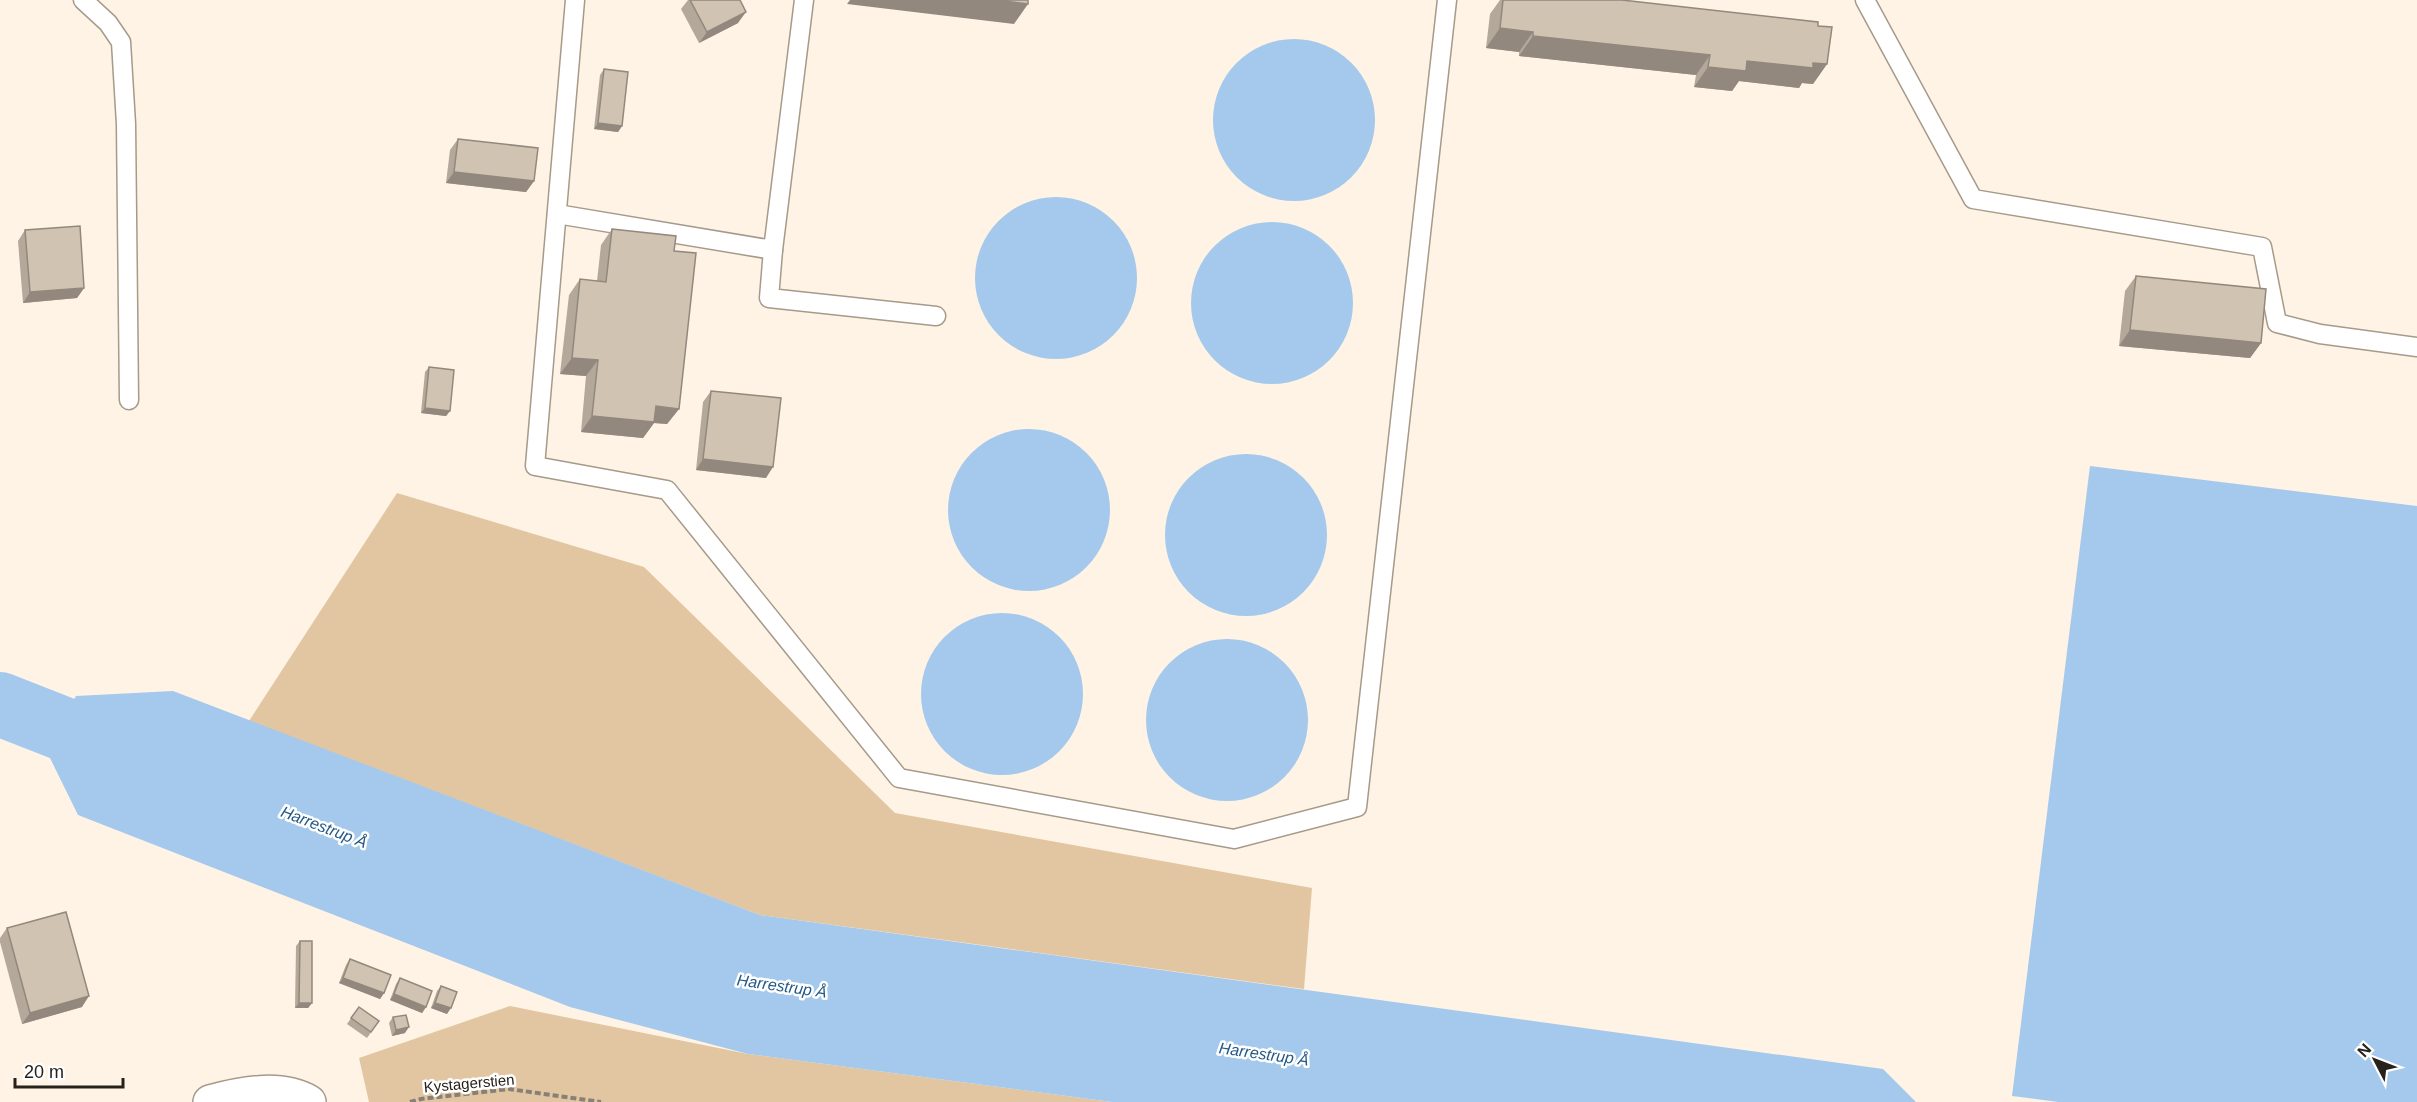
<svg xmlns="http://www.w3.org/2000/svg" width="2417" height="1102" viewBox="0 0 2417 1102" font-family="Helvetica,sans-serif">
	<style>
		.green { fill: #e2c6a1 }
		.water { fill: #a5c9ec }
		.lines { fill: none; stroke-linecap: round; stroke-linejoin: round }
		.river { stroke: #a5c9ec; stroke-width: 64 }
		.service-casing { stroke: #a69a8a; stroke-width: 21 }
		.minor-casing { stroke: #a69a8a; stroke-width: 36 }
		.path { stroke: #888076; stroke-width: 4; stroke-dasharray: 6 3; stroke-linecap: butt }
		.service { stroke: #fff; stroke-width: 18 }
		.minor { stroke: #fff; stroke-width: 33 }
		.wall { fill: #b3a899 }
		.shaded-wall { fill: #92887d }
		.building { fill: #d0c3b2; stroke: #92887d; stroke-width: 1.5 }
		.labels { text-anchor: middle; dominant-baseline: central; stroke-width: 5; stroke-linejoin: round; paint-order: stroke }
		.street-label { font-size: 15px; fill: #26211a; stroke: #fff }
		.water-label { font-size: 16px; font-style: italic; fill: #245986; stroke: #fff }
	</style>
	<rect width="100%" height="100%" fill="#fef3e5"/>
	<g class="green">
		<path d="M397,493l247,74 251,246 417,75 -8,101 -544,-74 -511,-194z"/>
		<path d="M510,1006l238,48 364,48h-743l-10,-44z"/>
	</g>
	<g class="water">
		<circle cx="1294" cy="120" r="81"/>
		<circle cx="1056" cy="278" r="81"/>
		<circle cx="1272" cy="303" r="81"/>
		<circle cx="1029" cy="510" r="81"/>
		<circle cx="1246" cy="535" r="81"/>
		<path d="M2090,466l327,40v596h-359l-46,-6z"/>
		<circle cx="1002" cy="694" r="81"/>
		<circle cx="1227" cy="720" r="81"/>
		<path d="M173,691l587,224 1123,154 33,33h-804l-364,-48 -178,-47 -492,-192 -29,-59 9,-28 18,-32z"/>
	</g>
	<g class="lines">
		<path class="river" d="M0,704l140,55"/>
		<defs>
			<g id="service">
				<path d="M83,0l25,23 13,19 5,82 3,276"/>
				<path d="M575,0l-40,466 132,24 232,288 335,61 123,-32 90,-807"/>
				<path d="M1865,0l108,199 289,48 15,76 43,11 97,13"/>
				<path d="M557,214l216,36 31,-250"/>
				<path d="M773,250l-4,48 167,18"/>
			</g>
			<path id="minor" d="M210,1102c30,-8 70,-17 99,0"/>
		</defs>
		<use href="#service" class="service-casing"/>
		<use href="#minor" class="minor-casing"/>
		<path class="path" d="M410,1102l11,-3 88,-10 92,13"/>
		<use href="#service" class="service"/>
		<use href="#minor" class="minor"/>
	</g>
	<g class="wall">
		<path d="M688,0h52l-2,23 -39,20 -18,-34z"/>
		<path d="M1500,0h122l196,26 9,38 -14,20 -11,-1 -3,5 -60,-7 -7,10 -38,-4 2,-12 -177,-19v-4l-33,-4 4,-34z"/>
		<path d="M604,69l18,57 -4,6 -24,-3 6,-54z"/>
		<path d="M458,139l76,42 -8,11 -80,-9 4,-33z"/>
		<path d="M612,229l62,22 5,158 -12,15 -13,-1 -11,15 -62,-6 5,-56 -26,-2 9,-79 11,-16 17,2 4,-36z"/>
		<path d="M25,230l59,58 -7,10 -54,5 -5,-62z"/>
		<path d="M2136,276l125,67 -11,15 -131,-12 6,-55z"/>
		<path d="M429,367l21,44 -4,5 -25,-3 4,-41z"/>
		<path d="M711,391l55,87 -70,-8 7,-68z"/>
		<path d="M7,928l75,79 -60,17 -22,-82v-4z"/>
		<path d="M300,941l12,62 -4,5h-13l1,-62z"/>
		<path d="M350,959l34,34 -4,6 -41,-16 7,-18z"/>
		<path d="M400,978l26,29 -4,6 -32,-13 6,-16z"/>
		<path d="M441,986l6,28 -16,-6 6,-17z"/>
		<path d="M359,1007l20,14 -12,17 -20,-14z"/>
		<path d="M393,1017l12,16 -13,3 -3,-13z"/>
	</g>
	<g class="shaded-wall">
		<path d="M850,0h147l31,4 -14,20 -167,-20z"/>
		<path d="M746,12l-8,11 -39,20 8,-11z"/>
		<path d="M1500,28l33,4 -14,20 -33,-4z"/>
		<path d="M1533,36l177,19 -14,20 -177,-19z"/>
		<path d="M1747,61l66,2 14,1 -14,20 -11,-1 -3,5 -60,-7 -7,10 -38,-4 14,-20z"/>
		<path d="M598,123l24,3 -4,6 -24,-3z"/>
		<path d="M454,172l80,9 -8,11 -80,-9z"/>
		<path d="M84,288l-7,10 -54,5 7,-11z"/>
		<path d="M2130,330l131,13 -11,15 -131,-12z"/>
		<path d="M572,358l26,2 -12,16 -26,-2z"/>
		<path d="M656,406l23,3 -12,15 -13,-1 -11,15 -62,-6 11,-16z"/>
		<path d="M425,408l25,3 -4,5 -25,-3z"/>
		<path d="M703,459l70,8 -7,11 -70,-8z"/>
		<path d="M343,978l41,15 -4,6 -41,-16z"/>
		<path d="M394,994l32,13 -4,6 -32,-13z"/>
		<path d="M89,996l-7,11 -60,17 8,-11z"/>
		<path d="M299,1003h13l-4,5h-13z"/>
		<path d="M435,1003l16,5 -4,6 -16,-6z"/>
		<path d="M409,1027l-4,6 -13,3 4,-6z"/>
	</g>
	<g class="building">
		<path d="M690,0h50l6,12 -39,20z"/>
		<path d="M997,0h31v4z"/>
		<path d="M1503,0h119l196,22v4l14,1 -5,37 -14,-1v5l-66,-7 -1,10 -38,-4 2,-12 -177,-19v-4l-33,-4z"/>
		<path d="M604,69l24,3 -6,54 -24,-3z"/>
		<path d="M458,139l80,9 -4,33 -80,-9z"/>
		<path d="M80,226l4,62 -54,4 -5,-62z"/>
		<path d="M612,229l64,7 -2,15 22,2 -17,156 -23,-3 -2,16 -62,-6 6,-56 -26,-2 8,-79 26,3z"/>
		<path d="M2136,276l130,13 -5,54 -131,-13z"/>
		<path d="M429,367l25,3 -4,41 -25,-3z"/>
		<path d="M711,391l70,7 -8,69 -70,-8z"/>
		<path d="M66,912l23,84 -59,17 -23,-85z"/>
		<path d="M300,941h12v62h-13z"/>
		<path d="M350,959l41,16 -7,18 -41,-15z"/>
		<path d="M400,978l32,13 -6,16 -32,-13z"/>
		<path d="M441,986l16,6 -6,16 -16,-5z"/>
		<path d="M359,1007l20,14 -8,11 -20,-14z"/>
		<path d="M406,1015l3,12 -13,3 -3,-13z"/>
	</g>
	<g class="labels">
		<g class="street-label">
			<text transform="translate(469 1083) rotate(-5)">Kystagerstien</text>
		</g>
		<g class="water-label">
			<text transform="translate(324 827) rotate(21)">Harrestrup Å</text>
			<text transform="translate(782 986) rotate(8)">Harrestrup Å</text>
			<text transform="translate(1264 1054) rotate(8)">Harrestrup Å</text>
		</g>
	</g>
	<g transform="translate(2375 1060) rotate(312)" stroke="#ffffff" stroke-width="4.5" paint-order="stroke">
	<path d="M0-4.5L10 22L0 15L-10 22Z" fill="#26211a"/>
	<text y="-9" font-size="16" font-weight="bold" text-anchor="middle" fill="#26211a">N</text>
	</g>
	<path d="M15 1078v9h108v-9" fill="none" stroke="#26211a" stroke-width="3"/>
	<text x="24" y="1078" font-size="18" fill="#26211a" stroke="#ffffff" stroke-width="4.5" paint-order="stroke">20 m</text>
</svg>
